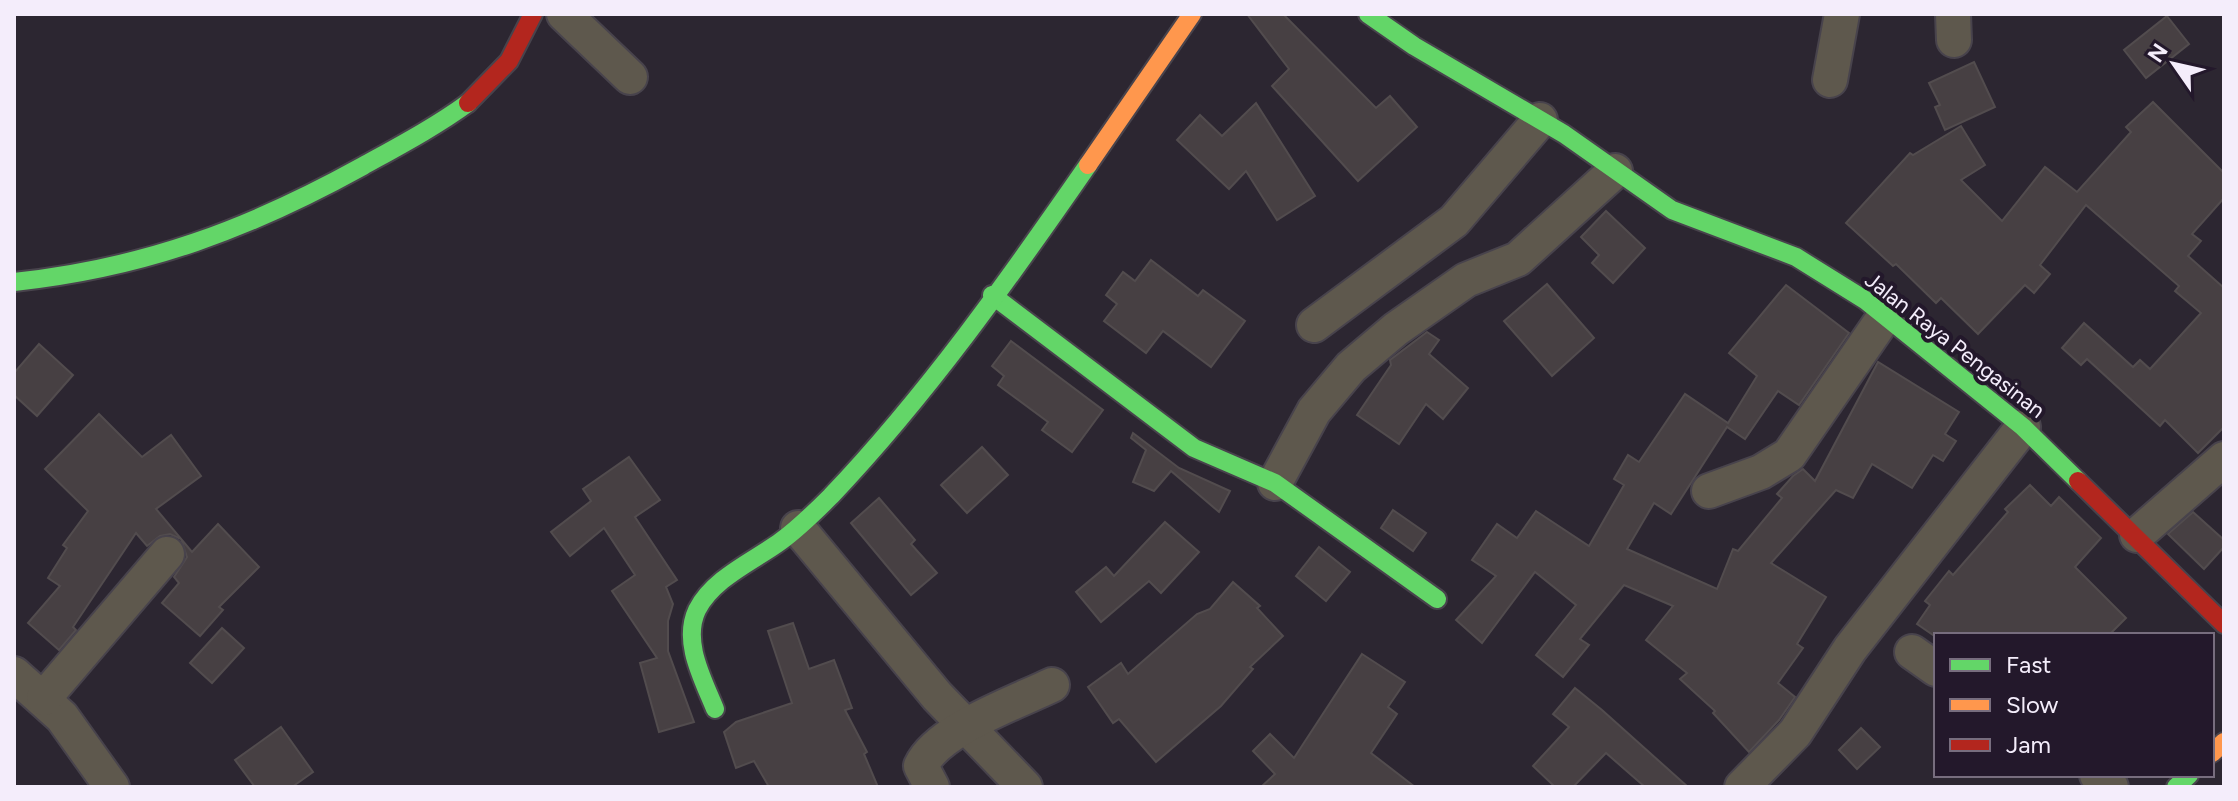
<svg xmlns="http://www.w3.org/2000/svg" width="2238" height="801" viewBox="0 0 2238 801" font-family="Figtree,sans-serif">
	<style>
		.building { fill: #474043; stroke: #524c4e; stroke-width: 2 }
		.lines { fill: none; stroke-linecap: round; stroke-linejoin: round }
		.street-casing { stroke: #48434c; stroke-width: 38 }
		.fast-casing { stroke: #48434c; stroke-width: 22 }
		.slow-casing { stroke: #48434c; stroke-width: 22 }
		.jam-casing { stroke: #48434c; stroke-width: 22 }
		.street { stroke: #5e584d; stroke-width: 34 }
		.fast { stroke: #63d668; stroke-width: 18 }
		.slow { stroke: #ff974d; stroke-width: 18 }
		.jam { stroke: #b3261e; stroke-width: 18 }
		.labels { text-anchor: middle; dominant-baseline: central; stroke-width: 8; stroke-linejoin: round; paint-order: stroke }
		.street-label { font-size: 22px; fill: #f4edfb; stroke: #23182b }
	</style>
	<rect width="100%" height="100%" fill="#2c2631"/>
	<g class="building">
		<path d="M1247,14h36l93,94 14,-12 27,31 -59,54 -86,-95 17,-17z"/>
		<path d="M2167,16l22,28 -43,34 -22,-28z"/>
		<path d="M1974,62l21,45 -50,23 -10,-23 5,-2 -11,-22z"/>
		<path d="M2153,102l71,71v25l-32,36 9,7 -13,15 36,32v139l-26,26 -33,-33 -5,6 -73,-67 -6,6 -19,-17 22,-25 49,44 7,-7 10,9 51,-56 -26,-22 4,-5 -93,-81 -46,60 10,9 -16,19 -9,-8 -47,49 -37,-36 -5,5 -40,-39 -3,2 -47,-43 64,-70 3,2 48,-29 24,39 -24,15 41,41 43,-54 32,25 54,-60 -5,-5z"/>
		<path d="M1256,103l59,93 -38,24 -31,-49 -17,18 -52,-49 23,-25 22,21z"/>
		<path d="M1606,211l39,37 -32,35 -21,-20 7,-8 -18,-18z"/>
		<path d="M1151,260l47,36 5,-6 42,31 -34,46 -48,-36 -17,22 -42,-32 13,-17 -11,-9 17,-23 12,9z"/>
		<path d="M1547,284l47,54 -42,38 -48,-55z"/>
		<path d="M1786,285l63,48 -50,72 -21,-14 -33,48 -18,-12 -56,87 -17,-11 -27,46 90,40 16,-40 5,2 44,-53 -5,-4 16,-18 10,-7 12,12 63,-119 81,50 -14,22 11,7 -13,20 -10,-6 -21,33 -40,-24 -19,34 -17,-8 -65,73 55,34 -29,47 6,4 -25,35 17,14 -16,23 -30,32 -36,-39 2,-2 -35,-32 7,-6 -41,-33 27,-34 -49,-21 -44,54 9,6 -26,32 -27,-22 40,-50 -41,-33 -53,71 -26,-23 40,-44 -24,-16 25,-36 20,14 19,-27 53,35 35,-61 -10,-6 14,-24 11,7 46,-68 43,29 29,-47 -28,-23z"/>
		<path d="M1427,332l12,8 -10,14 39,34 -25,31 -17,-15 -27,40 -42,-29 34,-50 -1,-5z"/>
		<path d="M1011,341l92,69 -31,42 -30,-22 6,-8 -50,-37 6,-9 -12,-10z"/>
		<path d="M39,344l34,31 -36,41 -23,-21v-22z"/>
		<path d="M99,414l43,43 29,-22 30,41 -45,33 36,43 26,-28 41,43 -40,40 4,3 -23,26 -38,-33 17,-20 -5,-6 13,-20 -6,-18 -11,-5 -10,2 -13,10 -11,-13 -63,94 3,3 -17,20 -31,-27 32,-37 -12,-8 19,-30 -4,-3 25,-34 -43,-42z"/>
		<path d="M1133,433l46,35 51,23 -11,21 -48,-41 -17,20 -21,-9 13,-32 -15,-12z"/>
		<path d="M982,447l26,28 -41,38 -26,-28z"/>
		<path d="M629,457l31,43 -25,17 42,63 -11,7 7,17 -5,17v30l26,71 -35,10 -19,-69 17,-5 -45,-67 23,-16 -31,-47 -34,28 -19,-24 40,-31 -8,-12z"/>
		<path d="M2030,485l21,21 8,-9 42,41 -26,29 51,51 -17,17h-176l-16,-11 13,-19 -5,-4 24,-30 4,4 55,-63 -3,-3z"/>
		<path d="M879,498l36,42 -4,4 26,29 -26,22 -60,-72z"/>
		<path d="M1393,510l33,23 -13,18 -32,-23z"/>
		<path d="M2193,512l31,28v7l-20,22 -36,-35z"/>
		<path d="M1165,522l34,30 -38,41 -12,-12 -48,41 -25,-30 30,-25 8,9z"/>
		<path d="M1319,547l31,25 -24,29 -30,-25z"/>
		<path d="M1233,582l27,24 -3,2 26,28 -33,31 3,2 -32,37 -65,56 -37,-43 -6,4 -25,-36 33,-24 7,11 69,-60 13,-5z"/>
		<path d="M793,623l16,46 25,-9 18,48 -7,2 22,42 -3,2 14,33h-109l-15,-26 -18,7 -12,-36 12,-10 56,-19 -24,-72z"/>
		<path d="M222,628l22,20 -32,35 -22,-20z"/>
		<path d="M1362,654l43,28 -17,25 9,7 -26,39 44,34h-154l14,-13 -22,-23 17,-17 24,24z"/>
		<path d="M1575,688l27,22 86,77h-43l-39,-34 -33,34h-18l-22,-21 36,-39 -16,-13z"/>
		<path d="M281,727l32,45 -21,15h-37l-20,-27z"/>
		<path d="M1861,728l19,19 -23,22 -18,-19z"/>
	</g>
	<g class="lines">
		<defs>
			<g id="street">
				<path d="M564,14l66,63"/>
				<path d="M1953,14l1,26"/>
				<path d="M1830,80l12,-66"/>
				<path d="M1314,325l140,-104 86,-101"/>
				<path d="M1275,483l39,-72 37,-44 45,-38 70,-49 52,-21 97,-88"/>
				<path d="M1709,491l52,-19 28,-17 96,-139"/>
				<path d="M798,528l139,168 88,91"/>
				<path d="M2137,535l87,-76"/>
				<path d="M1912,652l24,17"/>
				<path d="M14,674l48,43 50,70"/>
				<path d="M44,698l123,-144"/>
				<path d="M2097,775l14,12"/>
				<path d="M932,787l-11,-21c16,-36 96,-64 131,-81"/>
				<path d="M1742,787l53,-54 55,-84 173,-222"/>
			</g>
			<g id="fast">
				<path d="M1368,14l46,32 150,88 108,76 124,47 69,43 158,127 55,54"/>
				<path d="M14,282c131,-14 235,-53 349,-116 36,-20 72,-39 105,-63"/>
				<path d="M992,295l202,153 81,35 162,116"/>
				<path d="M715,709c-12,-30 -33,-67 -18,-99 16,-32 57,-49 84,-69 18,-13 34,-29 50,-45 96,-101 178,-217 257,-331"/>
				<path d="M2176,787l13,-12"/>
			</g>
			<g id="slow">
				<path d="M1088,165l104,-151"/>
				<path d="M2212,753l12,-11"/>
			</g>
			<g id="jam">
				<path d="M468,103l41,-42 24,-47"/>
				<path d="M2078,481l146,143"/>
			</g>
		</defs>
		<use href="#street" class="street-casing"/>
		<use href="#fast" class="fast-casing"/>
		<use href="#slow" class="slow-casing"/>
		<use href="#jam" class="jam-casing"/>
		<use href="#street" class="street"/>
		<use href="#fast" class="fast"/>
		<use href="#slow" class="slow"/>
		<use href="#jam" class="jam"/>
	</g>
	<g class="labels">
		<g class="street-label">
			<text transform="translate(1955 345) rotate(38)">Jalan Raya Pengasinan</text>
		</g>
	</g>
	<rect width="2238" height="801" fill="none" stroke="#f4edfb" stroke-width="32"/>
	<rect x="1934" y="633" width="280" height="144" fill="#23182b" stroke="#776d7e" stroke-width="2"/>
	<rect x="1950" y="659" width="40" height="12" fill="#63d668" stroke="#776d7e" stroke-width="2"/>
	<text x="2006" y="673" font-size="24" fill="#f4edfb">Fast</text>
	<rect x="1950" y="699" width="40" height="12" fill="#ff974d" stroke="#776d7e" stroke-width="2"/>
	<text x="2006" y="713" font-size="24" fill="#f4edfb">Slow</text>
	<rect x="1950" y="739" width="40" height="12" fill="#b3261e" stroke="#776d7e" stroke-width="2"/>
	<text x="2006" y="753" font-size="24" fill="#f4edfb">Jam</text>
	<g transform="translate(2174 64) rotate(304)" stroke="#23182b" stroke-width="6" paint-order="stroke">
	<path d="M0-6L14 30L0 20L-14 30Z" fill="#f4edfb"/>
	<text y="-12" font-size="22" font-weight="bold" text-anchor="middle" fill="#f4edfb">N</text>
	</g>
</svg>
